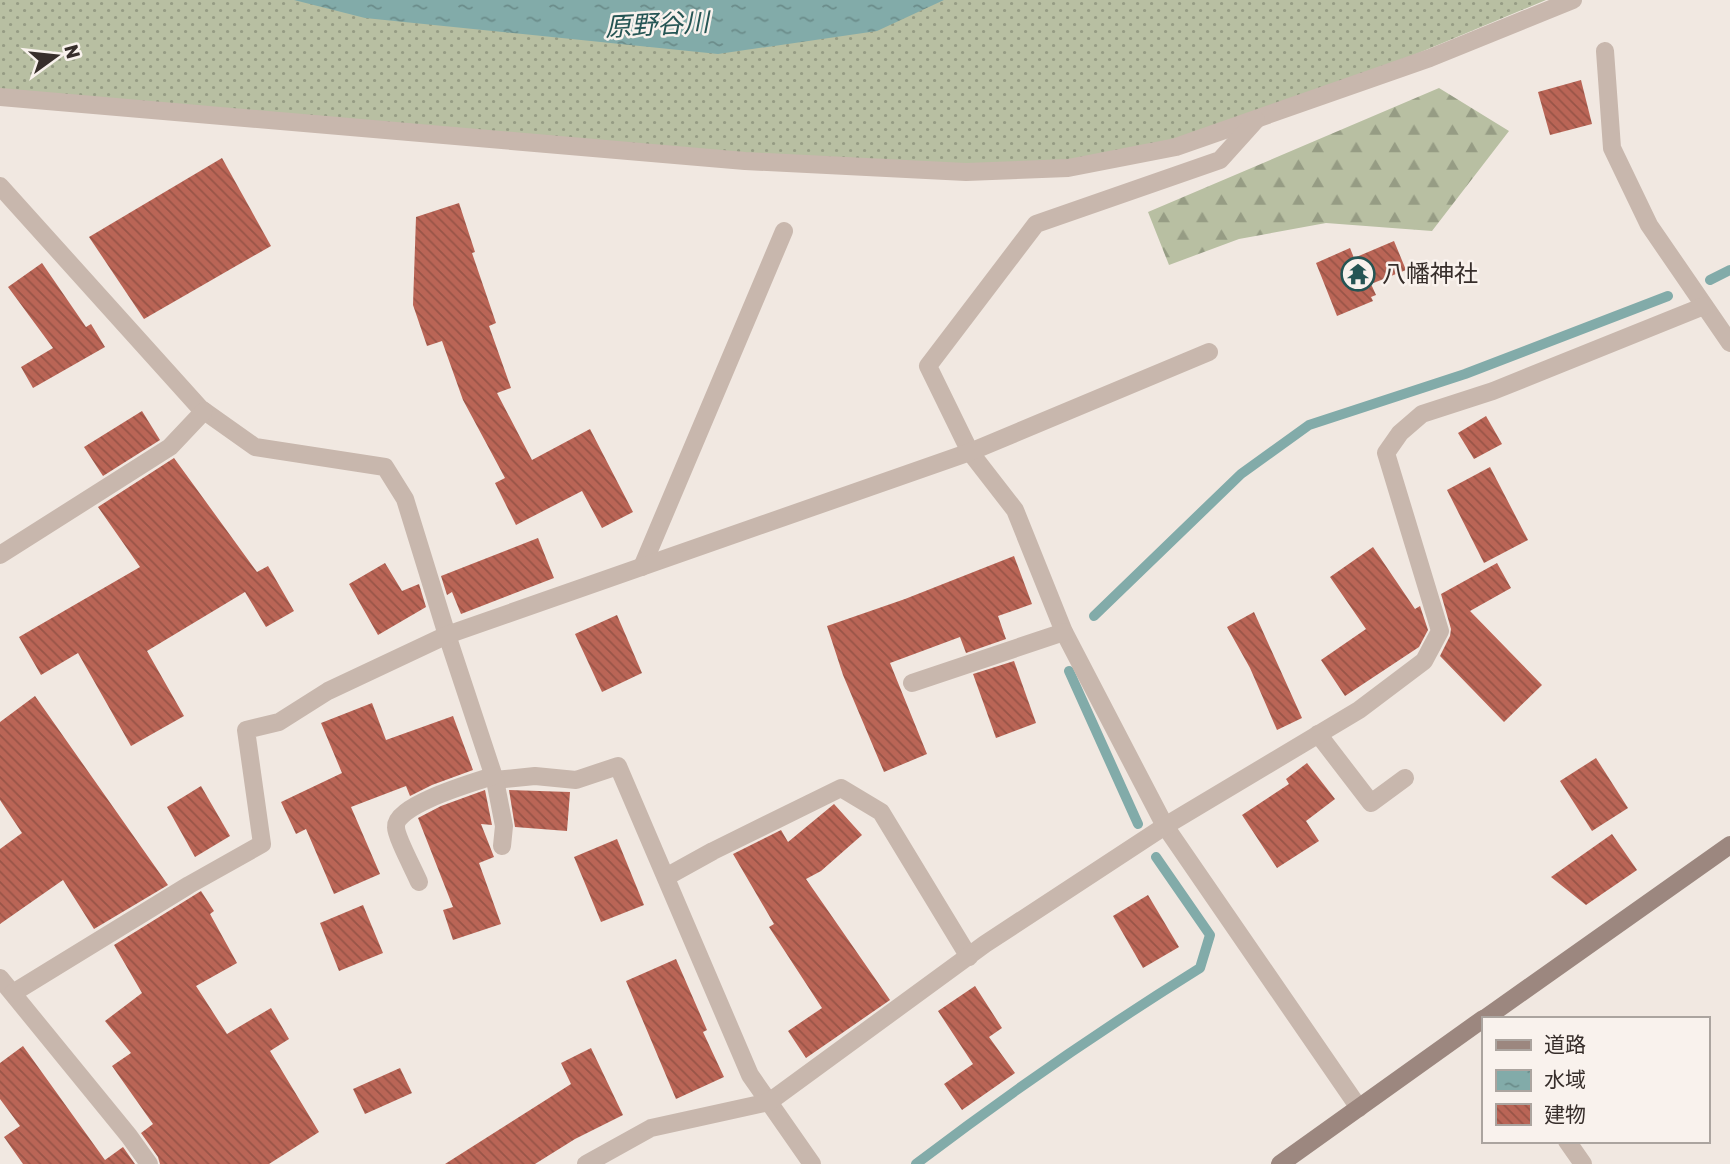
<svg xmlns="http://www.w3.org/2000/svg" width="1730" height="1164" viewBox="0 0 1730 1164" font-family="Rubik,'Noto Sans JP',sans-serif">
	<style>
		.grass { fill: url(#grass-dots) }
		.forest { fill: url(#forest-firs) }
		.water { fill: url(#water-ripples) }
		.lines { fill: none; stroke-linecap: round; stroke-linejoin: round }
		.stream { stroke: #82aba9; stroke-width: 10 }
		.building { fill: url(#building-back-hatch) }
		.street { stroke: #c8b7ad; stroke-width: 18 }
		.secondary { stroke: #9c877f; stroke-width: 18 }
		.labels { text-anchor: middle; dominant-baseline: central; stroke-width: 5; stroke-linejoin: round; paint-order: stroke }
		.poi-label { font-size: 24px; fill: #372e2b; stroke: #f9f2ed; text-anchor: start }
		.water-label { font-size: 26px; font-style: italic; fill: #255554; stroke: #f9f2ed }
	</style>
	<defs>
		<pattern id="grass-dots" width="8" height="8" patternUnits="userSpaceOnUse" patternTransform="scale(1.75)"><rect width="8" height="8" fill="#b8bfa2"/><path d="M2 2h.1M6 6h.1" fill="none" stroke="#969c84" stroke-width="1.8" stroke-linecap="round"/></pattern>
		<pattern id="forest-firs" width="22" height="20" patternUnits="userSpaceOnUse" patternTransform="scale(1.75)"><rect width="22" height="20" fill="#b8bfa2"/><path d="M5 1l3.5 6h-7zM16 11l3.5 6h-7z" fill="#969c84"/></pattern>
		<pattern id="water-ripples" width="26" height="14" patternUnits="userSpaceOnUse" patternTransform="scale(1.75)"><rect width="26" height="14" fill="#82aba9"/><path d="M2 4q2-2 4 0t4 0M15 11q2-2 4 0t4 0" fill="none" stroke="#6b8c8a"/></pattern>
		<pattern id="building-back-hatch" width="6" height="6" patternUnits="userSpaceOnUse" patternTransform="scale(1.75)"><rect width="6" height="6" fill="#ba6556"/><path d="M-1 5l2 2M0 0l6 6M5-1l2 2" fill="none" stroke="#985447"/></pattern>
	</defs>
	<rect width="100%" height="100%" fill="#f1e8e1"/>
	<path class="grass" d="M0,0h1546l-269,112 -174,49 -188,9 -915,-73z"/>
	<path class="forest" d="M1439,88l70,43 -77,100 -106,-8 -87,16 -70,26 -21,-53z"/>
	<path class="water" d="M294,0h650l-67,31 -159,23 -353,-36z"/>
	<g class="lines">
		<g class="stream">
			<path d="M1710,280l20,-10"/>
			<path d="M1094,616l147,-142 68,-49 156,-51 203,-78"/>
			<path d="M1069,671l69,153"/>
			<path d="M916,1164c92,-70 186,-135 284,-196l10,-33 -54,-78"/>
		</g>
	</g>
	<g class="building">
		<path d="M1581,80l11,44 -42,11 -12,-43z"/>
		<path d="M222,158l49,88 -127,73 -55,-82z"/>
		<path d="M459,203l16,49 -3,1 24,70 -7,3 22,62 -14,5 35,67 58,-31 43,83 -31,16 -20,-37 -66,34 -21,-42 10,-5 -42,-78 -21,-59 -15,5 -14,-41 3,-88z"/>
		<path d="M1394,241l12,29 -35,14 5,11 -5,2 2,4 -36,15 -21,-53 34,-15 4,10z"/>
		<path d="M42,263l44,64 5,-3 14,23 -72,41 -12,-21 32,-19 -45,-61z"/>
		<path d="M142,411l18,29 -57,36 -19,-29z"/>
		<path d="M1486,416l16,28 -28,15 -16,-26z"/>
		<path d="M174,458l83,114 11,-6 26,45 -28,16 -21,-35 -98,59 37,65 -53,30 -53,-93 -37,22 -22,-38 121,-70 -42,-60z"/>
		<path d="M1490,467l38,73 -44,23 -37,-73z"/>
		<path d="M538,538l16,40 -93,36 -9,-22 -5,3 -6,-19z"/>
		<path d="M1373,547l42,62 5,-3 8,24 -9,17 -74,49 -24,-36 45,-31 -36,-52z"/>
		<path d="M1014,556l18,48 -34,12 8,23 -40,14 -6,-16 -70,26 37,91 -43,18 -41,-97 -16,-49 78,-27z"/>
		<path d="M385,563l17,28 17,-7 7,23 -48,28 -29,-51z"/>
		<path d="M1497,563l14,25 -41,23 72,74 -38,37 -64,-66 10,-20 1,-7 -10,-35z"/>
		<path d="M1254,612l48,106 -25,12 -27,-62 -23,-41z"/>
		<path d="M617,615l25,58 -40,19 -27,-58z"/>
		<path d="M1014,661l22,62 -40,15 -23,-64z"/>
		<path d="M35,696l133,189 -74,44 -31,-49 -63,44v-75l22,-16 -22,-33v-78z"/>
		<path d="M372,703l14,37 67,-24 20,54 -41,15 -22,11 -4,-10 -55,21 29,67 -46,20 -28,-65 -10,5 -15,-32 61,-29 -21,-50z"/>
		<path d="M1596,758l32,50 -36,23 -32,-50z"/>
		<path d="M1307,763l28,36 -29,22 13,20 -42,27 -35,-53 47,-31 -3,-5z"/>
		<path d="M201,786l29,50 -35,21 -28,-50z"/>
		<path d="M485,790l7,35 -11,-1 13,33 -15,6 22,61 -48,16 -10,-30 10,-3 -35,-89 23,-12z"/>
		<path d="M509,790l61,2 -3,39 -52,-4z"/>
		<path d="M834,804l28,31 -41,36 -15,8 84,121 -84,58 -18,-27 34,-23 -53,-81 5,-3 -41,-70 48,-24 7,12z"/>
		<path d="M1612,834l25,36 -51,35 -35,-28z"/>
		<path d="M617,839l27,66 -43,17 -27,-65z"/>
		<path d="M201,891l13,20 -4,3 27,49 -41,23 31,48 44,-26 18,31 -19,12 49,81 -50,32h-109l-2,-7 -17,-24 12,-9 -41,-58 19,-13 -26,-32 37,-28 -28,-48z"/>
		<path d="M1148,895l31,52 -36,21 -30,-52z"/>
		<path d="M363,905l20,48 -44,18 -19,-48z"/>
		<path d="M676,959l31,71 -4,2 21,45 -48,22 -50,-118z"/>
		<path d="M975,986l27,42 -13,9 26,36 -53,37 -18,-26 29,-20 -35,-53z"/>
		<path d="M23,1046l82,114 18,-13 12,17h-112l-19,-27 16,-11 -20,-27v-36z"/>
		<path d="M591,1048l32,67 -48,24 -40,25h-90l126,-80 -10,-21z"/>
		<path d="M400,1068l12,25 -47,21 -12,-25z"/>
	</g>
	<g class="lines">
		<g class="street">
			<path d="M1605,51l7,97 37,77 81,118"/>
			<path d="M0,97l745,64 221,11 102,-4 108,-21 254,-89 143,-58"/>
			<path d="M1256,120l-36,40 -184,64 -108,142 42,86 45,58 49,122 101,194 194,282"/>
			<path d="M0,186l200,222 55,39 130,20 20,32 42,136 48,145 40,-4 41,4 42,-14 132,309 62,89"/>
			<path d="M0,555l170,-108 34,-36"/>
			<path d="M642,567l142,-336"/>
			<path d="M912,683l152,-51"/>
			<path d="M1318,734l53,69 34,-25"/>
			<path d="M495,780l9,46 -2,20"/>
			<path d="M666,877l47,-26 128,-63 40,24 88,145"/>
			<path d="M419,882c-5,-12 -23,-45 -23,-55 -2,-22 79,-45 97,-51"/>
			<path d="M0,978l129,158 20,28"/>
			<path d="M13,993l176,-108 73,-41 -16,-114 33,-8 49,-31 119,-56 523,-183 239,-100"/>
			<path d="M1567,1141l16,23"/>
			<path d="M586,1164l65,-36 118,-26 216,-158 180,-118 194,-116 65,-49 16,-30 -54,-178 14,-20 22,-19 71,-23 211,-85"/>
		</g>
		<g class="secondary">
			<path d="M1484,1019l246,-174"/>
			<path d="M1280,1164l203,-145"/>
		</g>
	</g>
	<defs>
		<symbol id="temple-ring" viewBox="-11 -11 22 22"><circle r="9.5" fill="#f9f2ed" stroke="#255554" stroke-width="1.5"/><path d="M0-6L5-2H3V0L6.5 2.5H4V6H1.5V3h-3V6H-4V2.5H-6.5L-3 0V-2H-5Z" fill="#255554"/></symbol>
	</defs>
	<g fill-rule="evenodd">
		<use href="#temple-ring" x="1339" y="255" width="38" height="38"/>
	</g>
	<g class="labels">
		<g class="poi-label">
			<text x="1382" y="274">八幡神社</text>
		</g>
		<g class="water-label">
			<text transform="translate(657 25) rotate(-3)">原野谷川</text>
		</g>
	</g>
	<rect x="1482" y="1017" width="228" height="126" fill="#f9f2ed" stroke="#aba49f" stroke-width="2"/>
	<rect x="1496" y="1040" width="35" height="10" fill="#9c877f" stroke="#aba49f" stroke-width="2"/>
	<text x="1544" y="1052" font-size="21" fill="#372e2b">道路</text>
	<rect x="1496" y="1070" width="35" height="21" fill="url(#water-ripples)" stroke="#aba49f" stroke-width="2"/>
	<text x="1544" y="1087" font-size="21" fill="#372e2b">水域</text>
	<rect x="1496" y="1104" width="35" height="21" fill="url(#building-back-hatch)" stroke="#aba49f" stroke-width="2"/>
	<text x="1544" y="1122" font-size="21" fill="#372e2b">建物</text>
	<g transform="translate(56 56) rotate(75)" stroke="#f9f2ed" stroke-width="5" paint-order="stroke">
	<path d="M0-5L12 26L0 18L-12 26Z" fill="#372e2b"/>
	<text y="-10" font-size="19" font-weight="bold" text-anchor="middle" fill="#372e2b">N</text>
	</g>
</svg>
